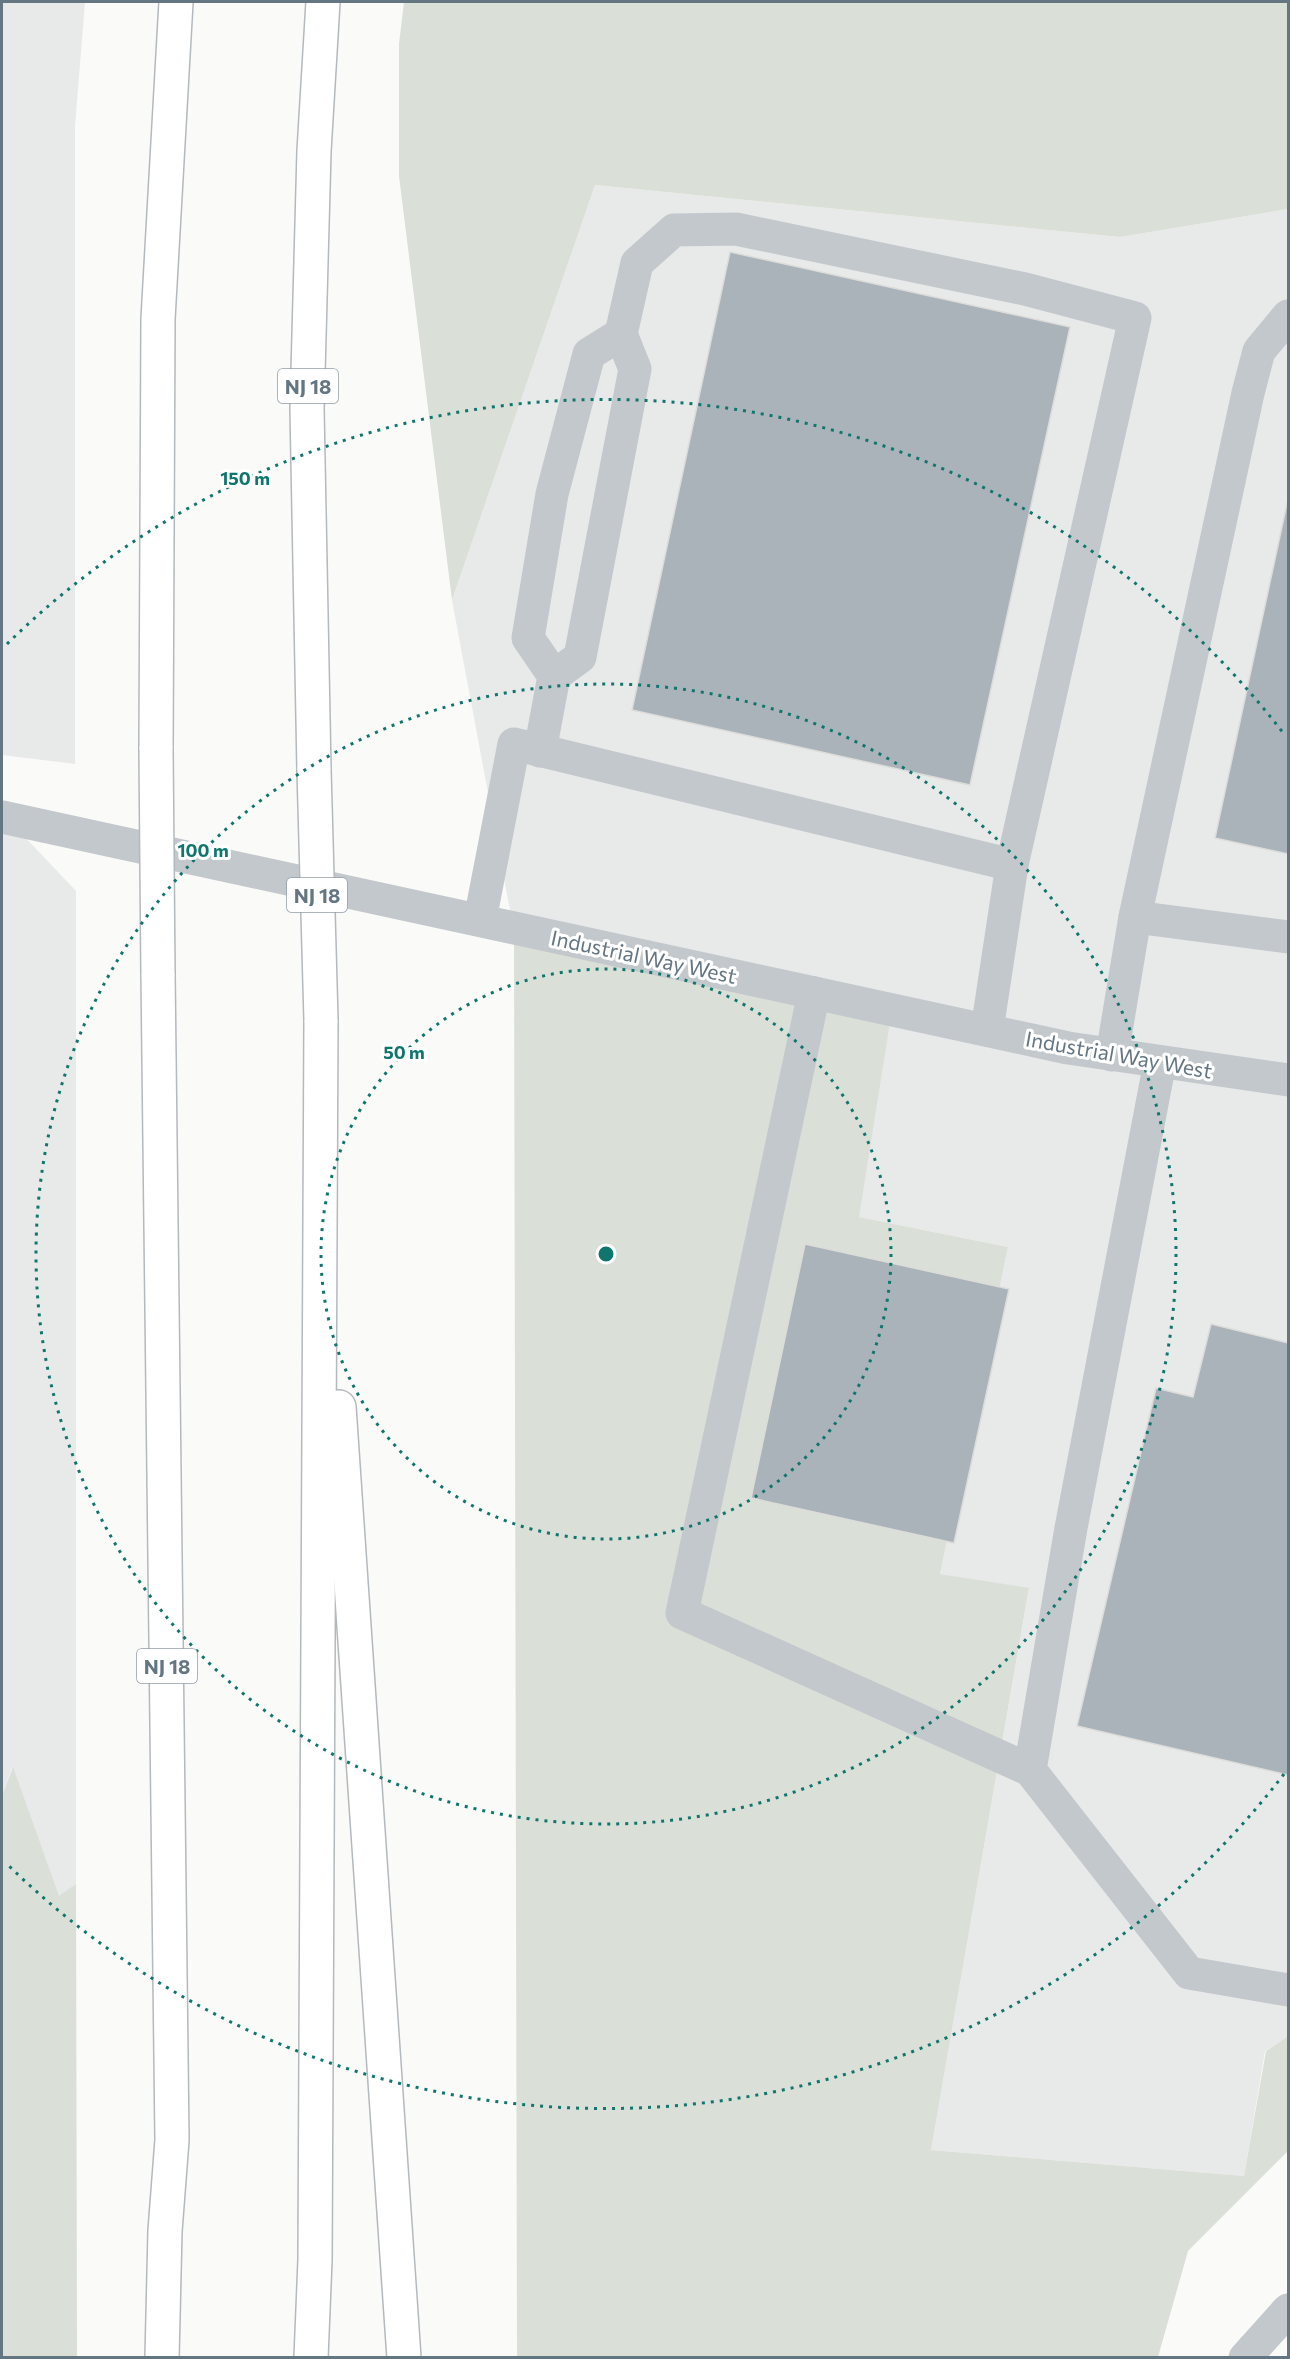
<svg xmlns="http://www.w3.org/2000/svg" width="1290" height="2359" viewBox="0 0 1290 2359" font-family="Commissioner,sans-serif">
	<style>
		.built { fill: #e8e9e9 }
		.green { fill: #dadfd7 }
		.building { fill: #aab3b9; stroke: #dcdcda; stroke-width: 1.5 }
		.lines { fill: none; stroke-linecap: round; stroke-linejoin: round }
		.highway-casing { stroke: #b4b9bd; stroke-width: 36 }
		.minor { stroke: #c3c8cc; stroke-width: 33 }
		.highway { stroke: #fff; stroke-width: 33 }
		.highway-bridge-casing { stroke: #b4b9bd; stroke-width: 36; stroke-linecap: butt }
		.highway-bridge { stroke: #fff; stroke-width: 33 }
		.ring { fill: none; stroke: #0f766e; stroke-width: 3; stroke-dasharray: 3 6 }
		.labels { text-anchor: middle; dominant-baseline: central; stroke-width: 6; stroke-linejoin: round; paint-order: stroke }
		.shield { fill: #fff; stroke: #939fa8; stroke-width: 1.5 }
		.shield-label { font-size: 20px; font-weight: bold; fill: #657683 }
		.street-label { font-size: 21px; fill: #657683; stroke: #fff }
		.centre { fill: #0f766e; stroke: #fff; stroke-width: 3 }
		.ring-label { font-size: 18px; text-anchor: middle; font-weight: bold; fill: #0f766e; stroke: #fff; stroke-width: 6; stroke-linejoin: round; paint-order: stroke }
	</style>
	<rect width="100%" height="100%" fill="#fafaf8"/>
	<g class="built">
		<path d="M2,2h83l-10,124v638l-73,-9z"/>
		<path d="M595,185l525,52 168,-28v1827l-23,15 -21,125 -313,-26 98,-561 -89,-15 68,-327 -149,-30 -345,-285 -62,-332z"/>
		<path d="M2,813l74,78v993l-17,13 -47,-129 -10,28z"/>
	</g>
	<g class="green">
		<path d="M404,2h884v207l-168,28 -525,-52 -143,415 -53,-424v-132z"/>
		<path d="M514,932l379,71 -34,214 149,30 -68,327 89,14 -98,562 313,26 22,-125 22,-15v115l-100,100 -30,106h-641z"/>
		<path d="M13,1767l46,129 17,-12 1,473h-75v-561z"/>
	</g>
	<g class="building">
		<path d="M730,252l340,75 -100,458 -338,-75z"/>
		<path d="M1288,499v355l-73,-16z"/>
		<path d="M805,1244l204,45 -55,254 -203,-45z"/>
		<path d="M1211,1324l77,19v432l-211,-49 79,-338 37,9z"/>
	</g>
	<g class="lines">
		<defs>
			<g id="highway">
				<path d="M156,749l2,-430 18,-317"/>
				<path d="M314,770l-7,-361 7,-258 9,-149"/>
				<path d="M158,974l14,1166 -7,91 -3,127"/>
				<path d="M339,1407l65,951"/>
				<path d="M311,2358l4,-98 6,-1240"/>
			</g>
		</defs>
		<use href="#highway" class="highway-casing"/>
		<g class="minor">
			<path d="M621,334l16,-71 37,-33 62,-1 289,60 110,29 -123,547"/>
			<path d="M540,751l14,-75 26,-19 55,-288 -14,-35 -32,20 -37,140 -24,144 26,38"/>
			<path d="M2,817l1066,231 220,32"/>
			<path d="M1135,917l113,-524 11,-42 29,-35"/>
			<path d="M480,920l34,-176 498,121 -25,165"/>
			<path d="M814,993l-132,620 348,157"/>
			<path d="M1112,1055l23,-138 153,20"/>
			<path d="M1160,1062l-89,466 -41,242 159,203 99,17"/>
			<path d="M1245,2358l43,-48"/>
		</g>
		<use href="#highway" class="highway"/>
		<defs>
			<g id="highway-bridge">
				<path d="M156,749l2,225"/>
				<path d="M314,770l7,250"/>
			</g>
		</defs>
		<use href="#highway-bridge" class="highway-bridge-casing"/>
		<use href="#highway-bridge" class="highway-bridge"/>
	</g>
	<g class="ring">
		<circle cx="606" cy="1254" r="285"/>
		<circle cx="606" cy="1254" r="570"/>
		<path d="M1284 1774A855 855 0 0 1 7 1864M7 644A855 855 0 0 1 1284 734"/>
	</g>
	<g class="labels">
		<g class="shield">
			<rect x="278" y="369" width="60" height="34" rx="4.5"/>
			<rect x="287" y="878" width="60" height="34" rx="4.5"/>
			<rect x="137" y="1649" width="60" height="34" rx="4.5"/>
		</g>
		<g class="shield-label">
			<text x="308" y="386">NJ 18</text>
			<text x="317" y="895">NJ 18</text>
			<text x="167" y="1666">NJ 18</text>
		</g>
		<g class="street-label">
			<text transform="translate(644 956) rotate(12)">Industrial Way West</text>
			<text transform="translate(1119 1054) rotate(10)">Industrial Way West</text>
		</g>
	</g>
	<circle cx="606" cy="1254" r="9" class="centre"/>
	<g class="ring-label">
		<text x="245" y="485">150 m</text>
		<text x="203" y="857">100 m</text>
		<text x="404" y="1059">50 m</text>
	</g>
	<rect width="1290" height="2359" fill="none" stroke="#657683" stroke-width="6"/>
</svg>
